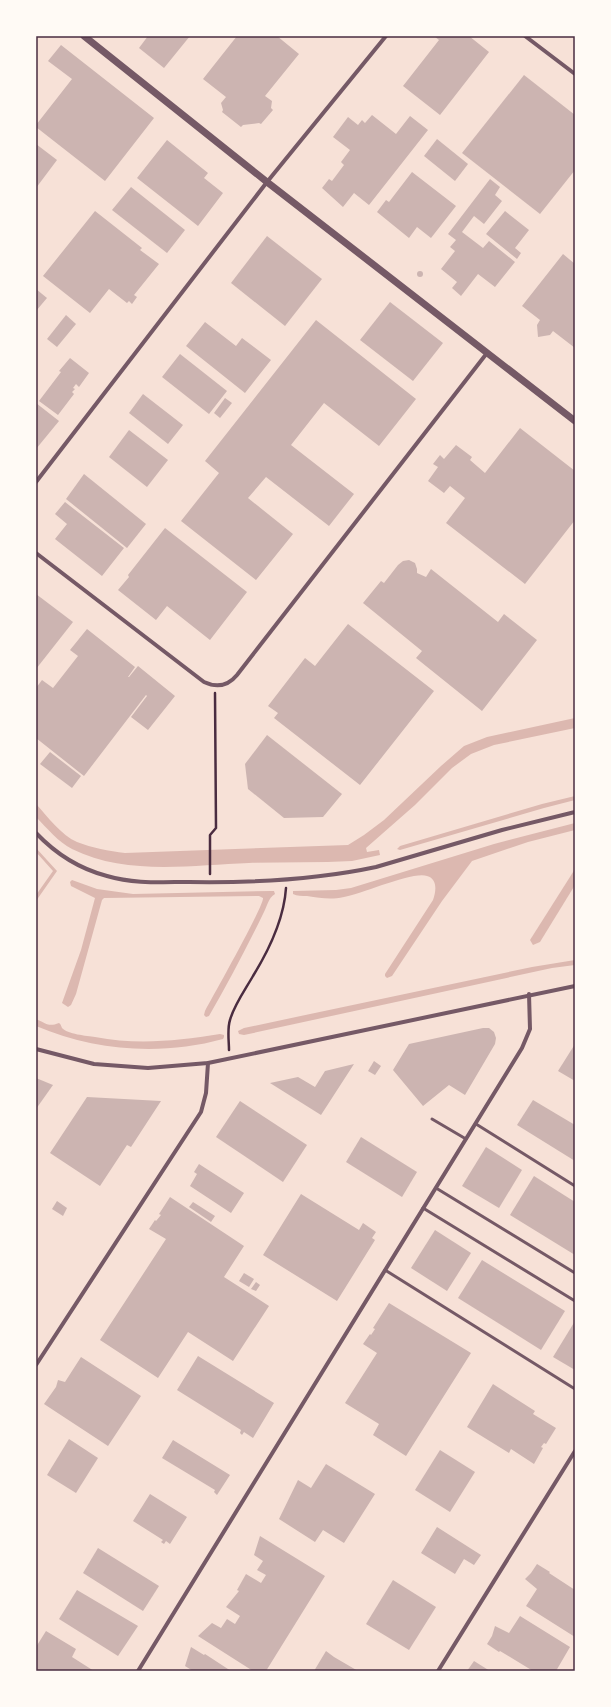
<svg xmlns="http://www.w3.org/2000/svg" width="611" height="1707" viewBox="0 0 611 1707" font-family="Manrope,sans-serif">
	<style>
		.water { fill: #dcb8b0 }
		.building { fill: #ccb4b1 }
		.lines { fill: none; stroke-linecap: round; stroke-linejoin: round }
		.path { stroke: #4a2c40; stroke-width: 2.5 }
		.service { stroke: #755966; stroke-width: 3 }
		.minor { stroke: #755966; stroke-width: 4 }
		.tertiary { stroke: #755966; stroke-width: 7 }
		.neatline { fill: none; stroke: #4a2c40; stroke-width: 1.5 }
	</style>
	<rect width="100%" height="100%" fill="#f7e1d7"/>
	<g class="water">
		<path d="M575,718v10l-81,17 -23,9 -19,14 -37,37 -49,43 1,4 12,-2 1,5 -28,6c-34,2 -69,1 -103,2 -58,2 -123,13 -177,-14 -14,-7 -25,-21 -36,-32v-13c12,13 25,31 41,38 15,6 32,9 48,11l223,-8 16,-10 20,-15 57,-54 23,-20 23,-9z"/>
		<path d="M575,796v4l-31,8 -144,42 -3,-1 3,-3 142,-42z"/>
		<path d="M575,823v7l-47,12 -56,19 -30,40 -50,75 -5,2 -2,-2v-2l48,-74c3,-8 5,-21 -6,-24 -14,-5 -65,18 -83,21 -14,3 -23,1 -37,-1 -5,0 -10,0 -14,-2v-3l43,-1 15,-2 143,-44z"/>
		<path d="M36,848l21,23 -21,30v-6l17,-24 -17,-19z"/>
		<path d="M575,869v16l-35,57 -7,3 -3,-5z"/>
		<path d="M72,880l25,9 36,5 138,-3h3l1,3c-7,4 -8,13 -12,20 -17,35 -35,69 -54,102l-3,1 -2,-2 1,-4c8,-15 59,-105 58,-113l-4,-2 -155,2 -2,2 -26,94 -5,11 -3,2 -6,-4 19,-53 14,-52 -24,-12 -1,-4z"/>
		<path d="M575,960v5l-23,3 -308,67 -5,-1 -1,-3 6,-3 288,-61z"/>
		<path d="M36,1019c11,5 13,8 23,4 2,1 2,3 3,5 5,6 25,8 33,9 42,8 82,4 125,-3l4,1v2l-1,2c-62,17 -128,12 -187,-13z"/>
	</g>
	<g class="building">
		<path d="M148,36h42l-26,32 -25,-20z"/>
		<path d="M237,36h40l22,18 -34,42 7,5 -1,7 2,2 -12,14 -2,-1 -16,2 -2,2 -19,-15 1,-2 -2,-7 5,-6 -23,-18z"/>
		<path d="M434,36h35l20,16 -49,63 -37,-29 36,-46z"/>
		<path d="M61,45l93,73 -49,63 -69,-54v-2l36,-46 -24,-18z"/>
		<path d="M524,75l51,40v55l-35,44 -78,-61z"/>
		<path d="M372,115l24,19 14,-18 18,14 -59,75 -15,-12 -11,14 -21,-19 7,-9 3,2 12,-16 -3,-3 9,-12 -17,-13 15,-20 10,8 4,-5 3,3z"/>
		<path d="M437,139l31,25 -13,17 -31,-25z"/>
		<path d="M167,140l41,33 -4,5 19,15 -25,33 -61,-48z"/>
		<path d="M36,144l21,16 -21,28z"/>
		<path d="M412,172l44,34 -25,32 -14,-11 -8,11 -32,-26 9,-12 3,2z"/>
		<path d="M490,179l10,8 -5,8 7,6 -18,23 -10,-8 -12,16 21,16 6,-7 26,21 -20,25 -17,-13 -17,22 -9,-8 5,-6 -16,-13 14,-18 -5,-4 6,-7 -8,-6z"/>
		<path d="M131,187l54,43 -18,23 -55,-43z"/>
		<path d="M95,211l47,37 -2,2 19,14 -25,31 3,2 -5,7 -3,-3 -2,2 -18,-14 -19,24 -47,-37z"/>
		<path d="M505,211l24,19 -14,18 6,5 -4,6 -31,-25z"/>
		<path d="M267,236l55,43 -37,47 -54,-43z"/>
		<path d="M563,254l12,10v84l-22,-17 -3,4 -12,2 -1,-12 3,-5 -18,-14z"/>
		<circle cx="420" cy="274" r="3"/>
		<path d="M36,289l11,9 -11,13z"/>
		<path d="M390,302l53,41 -30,38 -53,-41z"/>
		<path d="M66,315l10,9 -19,23 -10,-8z"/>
		<path d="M316,320l100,79 -37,47 -55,-43 -33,42 63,49 -25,32 -63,-49 -18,21 45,36 -37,46 -75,-59 38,-48 -14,-12z"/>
		<path d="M205,322l31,24 6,-8 29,22 -26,33 -59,-47z"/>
		<path d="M180,354l47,37 -18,23 -47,-37z"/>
		<path d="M70,358l19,15 -10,14 -3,-3 -3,4 2,1 -3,3 2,2 -16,21 -19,-14 22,-29 -2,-1z"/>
		<path d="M143,394l40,31 -15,19 -39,-31z"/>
		<path d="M225,398l7,5 -12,15 -6,-5z"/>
		<path d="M36,403l23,18 -23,28z"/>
		<path d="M520,428l55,43v49l-50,64 -79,-61 19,-25 -15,-12 -6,7 -16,-12 10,-14 -5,-3 7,-9 4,4 12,-14 16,12 -2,3 15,13z"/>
		<path d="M129,430l39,30 -21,27 -38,-30z"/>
		<path d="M84,474l62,50 -19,24 -61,-49z"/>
		<path d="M65,502l59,46 -22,28 -47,-37 12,-15 -12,-10z"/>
		<path d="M165,528l82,64 -37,48 -43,-34 -11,14 -38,-30 11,-13 -1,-2z"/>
		<path d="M409,560l6,3 2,6v4l9,4 5,-8 67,53 6,-8 33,26 -55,71 -66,-53 6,-7 -59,-48 18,-22 3,2 14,-18 5,-4z"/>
		<path d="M36,594l37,28 -37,47z"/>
		<path d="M348,624l86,67 -74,94 -86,-67 4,-5 -10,-7 37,-48 10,8z"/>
		<path d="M87,629l48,38 -7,10h1l9,-11 37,30 -27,34 -17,-13 16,-21 -1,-1 -62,81 -48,-38v-50l6,-8 11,8 25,-32 -8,-6z"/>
		<path d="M267,735l75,59 -19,23 -39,1 -36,-29 -3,-25z"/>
		<path d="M50,752l31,24 -9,12 -32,-24z"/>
		<path d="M483,1028h6l5,4 2,6 -1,6 -30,51 -16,-10 -26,21 -30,-36 16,-26z"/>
		<path d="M575,1044v37l-17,-10z"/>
		<path d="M374,1061l7,5 -6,9 -7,-4z"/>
		<path d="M354,1064l-33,51 -51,-32 28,-6 17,10 10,-16z"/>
		<path d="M36,1078l17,7 -17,24z"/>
		<path d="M87,1097l74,4 -30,46 -4,-2 -27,41 -50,-33z"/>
		<path d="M533,1100l42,25v36l-58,-36z"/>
		<path d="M240,1101l67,44 -24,37 -67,-45z"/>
		<path d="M361,1137l56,35 -15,25 -56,-35z"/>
		<path d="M486,1147l36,23 -23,38 -37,-22z"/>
		<path d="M199,1164l45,29 -13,20 -41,-27 7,-12 -3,-2z"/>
		<path d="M534,1176l41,26v53l-65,-40z"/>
		<path d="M301,1194l58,36 4,-7 13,9 -4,6 3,2 -38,61 -74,-46z"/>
		<path d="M170,1197l74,49 -20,31 45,29 -36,55 -45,-29 -30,46 -58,-38 66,-101 -17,-10 6,-9 1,1 5,-6 -2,-1z"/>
		<path d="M57,1201l10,7 -4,8 -11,-7z"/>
		<path d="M193,1202l22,14 -4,6 -22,-15z"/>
		<path d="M435,1230l36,23 -24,38 -36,-23z"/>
		<path d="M482,1260l83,51 -24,39 -83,-52z"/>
		<path d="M244,1273l10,6 -5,8 -10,-6z"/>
		<path d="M256,1282l4,3 -4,6 -5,-2z"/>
		<path d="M389,1303l82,50 -65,103 -33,-21 6,-11 -34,-21 32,-50 -14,-9 7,-10 1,1 4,-6 -2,-1z"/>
		<path d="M575,1321v49l-22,-13z"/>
		<path d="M198,1356l76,47 -21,35 -9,-6 -2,3 -2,-2 1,-3 -64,-40z"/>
		<path d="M81,1357l60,39 -33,50 -64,-42 12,-17 2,-7 7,2z"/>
		<path d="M493,1384l42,27 -2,3 23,14 -10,16 -2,-1 -3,4 2,1 -9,16 -23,-15 -2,4 -42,-26z"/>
		<path d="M69,1439l29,19 -22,35 -29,-18z"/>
		<path d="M173,1440l57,35 -13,20 -3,-3 1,-2 -53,-32z"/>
		<path d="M440,1450l35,22 -25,40 -35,-22z"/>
		<path d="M326,1464l49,30 -31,49 -21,-13 -8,12 -36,-23 19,-39 13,8z"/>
		<path d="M150,1494l37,23 -17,27 -4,-3 -2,3 -3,-2 2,-2 -30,-19z"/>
		<path d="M437,1527l44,28 -7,10 -10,-6 -9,15 -34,-21z"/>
		<path d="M260,1536l65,40 -59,95h-13l-55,-35 14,-13 9,5 6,-9 8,5 5,-8 -14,-9 13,-16 -2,-1 9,-16 15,9 5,-8 -9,-5 6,-9 -9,-6z"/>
		<path d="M98,1548l61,38 -16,25 -60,-38z"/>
		<path d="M537,1564l13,8 -1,1 26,17v47l-49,-31 11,-17 -12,-10 6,-6z"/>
		<path d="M393,1580l43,27 -27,43 -43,-26z"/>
		<path d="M77,1590l61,36 -20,30 -59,-37z"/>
		<path d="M520,1616l50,31 -14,24h-23l-33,-20 -1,1 -12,-8 5,-8 3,-10 14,7z"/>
		<path d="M46,1631l30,18 -4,8 22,14h-58v-24z"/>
		<path d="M191,1647l13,8 1,-1 26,17h-38l-8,-5z"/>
		<path d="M326,1651l8,6 24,14h-44z"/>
		<path d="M474,1661l16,10h-23z"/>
	</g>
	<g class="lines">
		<g class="path">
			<path d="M210,874v-39l6,-7 -1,-135"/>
			<path d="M229,1050c0,-9 -2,-21 1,-30 4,-15 15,-30 23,-44 16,-26 31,-57 33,-88"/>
		</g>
		<g class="service">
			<path d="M432,1119l34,20"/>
			<path d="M476,1124l99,62"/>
			<path d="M436,1188l139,85"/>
			<path d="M423,1208l152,93"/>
			<path d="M385,1270l190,119"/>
		</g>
		<g class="minor">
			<path d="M525,36l50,38"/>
			<path d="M36,482l231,-300 119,-146"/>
			<path d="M36,553l168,129c13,6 24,4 33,-7l250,-322"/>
			<path d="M36,833c19,20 44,36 71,43 27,8 54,6 82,6 62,1 126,-2 187,-15l126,-37 73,-18"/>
			<path d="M36,1049l58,15 54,4 60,-5 367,-77"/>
			<path d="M36,1365l165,-253 5,-19 2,-30"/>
			<path d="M138,1671l384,-623 8,-19 -1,-35"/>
			<path d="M438,1671l137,-220"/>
		</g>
		<path class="tertiary" d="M84,36l183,146 308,239"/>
	</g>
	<rect width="611" height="1707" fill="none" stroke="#fffaf5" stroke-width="74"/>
	<rect x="37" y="37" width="537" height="1633" class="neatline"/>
</svg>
